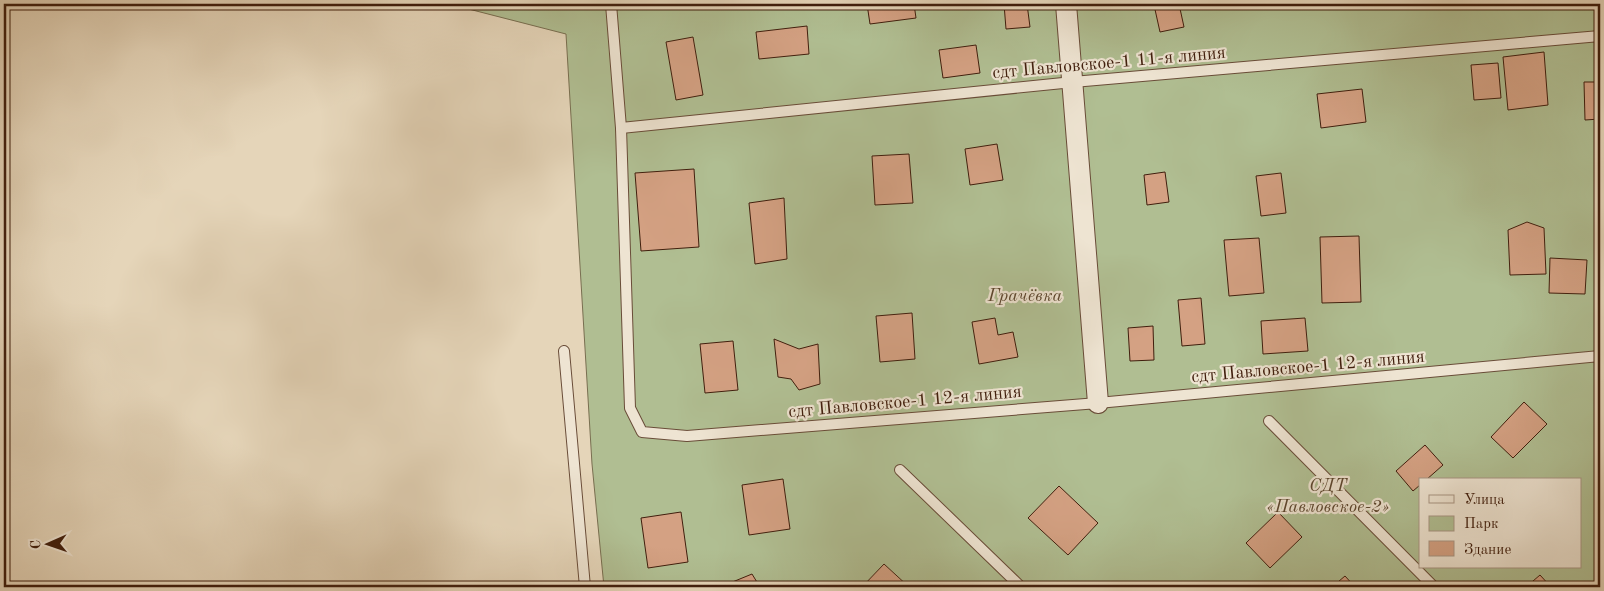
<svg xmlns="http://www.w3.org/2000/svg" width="1604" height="591" viewBox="0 0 1604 591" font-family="'Old Standard TT',serif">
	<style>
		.green { fill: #b0be92; stroke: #786e50; fill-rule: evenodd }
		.building { fill: #d4a183; stroke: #401e0d }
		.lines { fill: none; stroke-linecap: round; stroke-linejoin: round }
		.service-casing { stroke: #694c38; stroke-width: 12 }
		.minor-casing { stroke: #694c38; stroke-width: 22 }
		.service { stroke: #eee4d2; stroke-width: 10 }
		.minor { stroke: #eee4d2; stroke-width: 20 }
		.labels { text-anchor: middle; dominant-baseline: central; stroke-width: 4.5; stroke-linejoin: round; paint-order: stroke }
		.street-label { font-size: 18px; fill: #401e0d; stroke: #eee4d2 }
		.park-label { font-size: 18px; font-style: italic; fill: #5c462e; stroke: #eee4d2 }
	</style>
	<rect width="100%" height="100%" fill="#e5d5b9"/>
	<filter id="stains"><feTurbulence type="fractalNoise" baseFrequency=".004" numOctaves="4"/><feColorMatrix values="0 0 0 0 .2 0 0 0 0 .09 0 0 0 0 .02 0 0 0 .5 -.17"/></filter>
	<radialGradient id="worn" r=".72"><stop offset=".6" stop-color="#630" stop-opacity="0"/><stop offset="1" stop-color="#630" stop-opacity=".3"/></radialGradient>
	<path class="green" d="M449,4h1151v583h-996l-12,-123 -26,-430zM1420,480h160v87h-160z"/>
	<g class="building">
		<path d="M867,4h47l2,14 -46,6z"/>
		<path d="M1004,4h23l3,23 -24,2z"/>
		<path d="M1162,4h17l5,23 -24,5 -6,-27z"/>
		<path d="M807,26l2,28 -50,5 -3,-27z"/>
		<path d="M693,37l10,58 -27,5 -10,-58z"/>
		<path d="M976,45l4,28 -37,5 -4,-28z"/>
		<path d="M1544,52l4,53 -40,5 -5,-53z"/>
		<path d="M1498,63l3,35 -27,2 -3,-35z"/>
		<path d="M1584,82h16v37l-15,1z"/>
		<path d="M1362,89l4,33 -45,6 -4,-34z"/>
		<path d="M997,144l6,36 -33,5 -5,-36z"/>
		<path d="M909,154l4,49 -38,2 -3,-49z"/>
		<path d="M694,169l5,78 -58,4 -6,-78z"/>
		<path d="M1165,172l4,30 -22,3 -3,-30z"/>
		<path d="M1281,173l5,40 -25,3 -5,-40z"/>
		<path d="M784,198l3,61 -32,5 -6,-61z"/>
		<path d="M1527,222l17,6 2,46 -36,1 -2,-45z"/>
		<path d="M1359,236l2,66 -39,1 -2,-66z"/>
		<path d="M1259,238l5,55 -35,3 -5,-56z"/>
		<path d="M1550,258l37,2 -2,34 -36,-1z"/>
		<path d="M1201,298l4,46 -23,2 -4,-46z"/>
		<path d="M912,313l3,46 -35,3 -4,-46z"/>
		<path d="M995,318l3,17 15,-3 5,25 -39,7 -7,-42z"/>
		<path d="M1305,318l3,33 -45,3 -2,-33z"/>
		<path d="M1153,326l1,34 -24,1 -2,-33z"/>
		<path d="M774,339l25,10 19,-5 2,40 -21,6 -8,-11 -13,-2z"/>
		<path d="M733,341l5,49 -33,3 -5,-49z"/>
		<path d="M1524,402l23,22 -34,34 -22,-21z"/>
		<path d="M1425,445l18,20 -17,15h-6v5l-7,6 -17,-20z"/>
		<path d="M783,479l7,50 -41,6 -7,-50z"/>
		<path d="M1059,486l39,37 -30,32 -40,-37z"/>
		<path d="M681,512l7,50 -40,6 -7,-50z"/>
		<path d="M1278,512l24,25 -32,31 -24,-25z"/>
		<path d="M884,564l25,23h-47z"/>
		<path d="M752,574l8,13h-41l11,-4z"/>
		<path d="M1540,575l11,12h-25z"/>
		<path d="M1345,576l10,11h-23z"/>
	</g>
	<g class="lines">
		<defs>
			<g id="service">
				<path d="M611,4l10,124 9,280 12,24 45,4 411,-33 502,-47"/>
				<path d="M621,128l452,-46 527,-46"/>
				<path d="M564,351l21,236"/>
				<path d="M1269,421l165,166"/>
				<path d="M900,470l121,117"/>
			</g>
			<path id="minor" d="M1066,4l32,399"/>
		</defs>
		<use href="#service" class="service-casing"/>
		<use href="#minor" class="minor-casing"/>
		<use href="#service" class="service"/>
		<use href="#minor" class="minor"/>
	</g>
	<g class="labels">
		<g class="street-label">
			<text transform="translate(1109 63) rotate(-5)">сдт Павловское-1 11-я линия</text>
			<text transform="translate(1308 367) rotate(-5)">сдт Павловское-1 12-я линия</text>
			<text transform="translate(905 402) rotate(-5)">сдт Павловское-1 12-я линия</text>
		</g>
		<g class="park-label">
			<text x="1025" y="296">Грачёвка</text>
			<text x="1328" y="486">СДТ<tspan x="1328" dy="21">«Павловское-2»</tspan></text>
		</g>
	</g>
	<rect width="1604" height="591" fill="none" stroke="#e5d5b9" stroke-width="20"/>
	<rect x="5" y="5" width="1594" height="581" fill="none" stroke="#401e0d" stroke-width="2.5"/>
	<rect x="10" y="10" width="1584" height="571" fill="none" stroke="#401e0d"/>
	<rect x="1419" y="478" width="162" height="90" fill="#eee4d2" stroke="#a89583"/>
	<rect x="1429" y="495" width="25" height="8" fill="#eee4d2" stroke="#a89583"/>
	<text x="1464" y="504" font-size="15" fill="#401e0d">Улица</text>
	<rect x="1429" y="516" width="25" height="15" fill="#b0be92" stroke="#a89583"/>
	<text x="1464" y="528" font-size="15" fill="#401e0d">Парк</text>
	<rect x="1429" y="541" width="25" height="15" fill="#d4a183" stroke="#a89583"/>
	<text x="1464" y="554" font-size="15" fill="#401e0d">Здание</text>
	<g transform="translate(48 544) rotate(268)" stroke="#eee4d2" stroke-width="4" paint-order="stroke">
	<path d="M0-4L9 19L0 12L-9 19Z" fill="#401e0d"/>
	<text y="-8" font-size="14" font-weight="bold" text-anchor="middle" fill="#401e0d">С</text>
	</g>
	<rect width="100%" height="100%" filter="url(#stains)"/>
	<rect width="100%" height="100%" fill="url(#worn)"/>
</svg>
